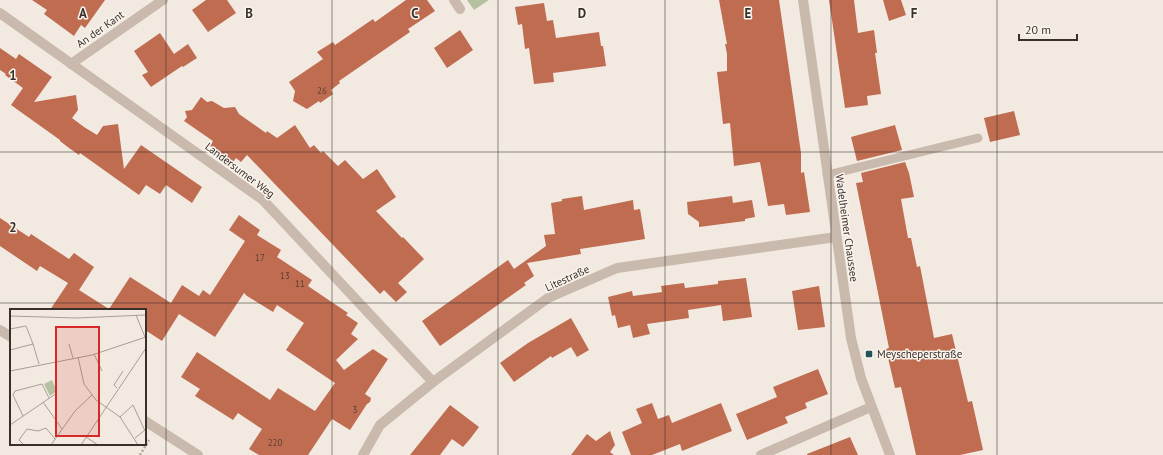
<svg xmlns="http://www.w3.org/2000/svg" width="1163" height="455" viewBox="0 0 1163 455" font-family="'PT Sans',sans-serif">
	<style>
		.green { fill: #b6c1a1 }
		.building { fill: #bf6c51 }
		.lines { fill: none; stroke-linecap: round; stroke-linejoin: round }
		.path { stroke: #b6a497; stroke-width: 2.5; stroke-dasharray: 2 2; stroke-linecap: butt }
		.service { stroke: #cabaad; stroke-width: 9 }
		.minor { stroke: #cabaad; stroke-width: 10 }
		.tertiary { stroke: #cabaad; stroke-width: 10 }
		.grid { fill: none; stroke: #392f2b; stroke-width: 1; stroke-opacity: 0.55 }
		.poi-dot { fill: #225558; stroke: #faf4ed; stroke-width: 1.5 }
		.labels { text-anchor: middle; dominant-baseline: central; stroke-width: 3; stroke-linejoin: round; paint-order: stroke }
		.number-label { font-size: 9px; fill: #5a3e34 }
		.street-label { font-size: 11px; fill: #392f2b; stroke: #faf4ed }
		.poi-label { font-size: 11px; fill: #392f2b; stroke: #faf4ed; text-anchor: start }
		.inset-road { fill: none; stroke: #a89f98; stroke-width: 1 }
		.view { fill: #d62828; fill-opacity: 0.15; stroke: #d62828; stroke-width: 2 }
		.inset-edge { fill: none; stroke: #392f2b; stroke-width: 2 }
		.grid-label { font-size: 13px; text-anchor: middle; font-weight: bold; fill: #392f2b; stroke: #faf4ed; stroke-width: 3; stroke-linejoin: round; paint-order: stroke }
	</style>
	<rect width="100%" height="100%" fill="#f2eae1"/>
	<path class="green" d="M467,0h22l-15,10z"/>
	<g class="building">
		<path d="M32,0h73l-20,28 -4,-3 -7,11 -30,-22 3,-4z"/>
		<path d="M206,0h21l9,13 -28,19 -16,-22z"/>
		<path d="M406,0h21l8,11 -27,18 2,3 -71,49 1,2 -9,7 2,4 -13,9 -1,-2 -12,8 -14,-8 2,-10 -6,-9 34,-23 -6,-7 16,-10 2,3 38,-26 2,3z"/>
		<path d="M719,0h60l22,153v20l3,-1 6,40 -24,3 -2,-11 -16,2 -8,-44 -26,4 -4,-43 -7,1 -6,-52 10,-1v-17l-2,-10h2z"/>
		<path d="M829,0h25l4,33 16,-3 3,23h-2l6,41 -14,2 1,9 -23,3z"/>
		<path d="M883,0h18l5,15 -17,6z"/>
		<path d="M544,3l3,18 6,-1 3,18 43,-6 2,14h2l3,20 -53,7 1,9 -20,2 -5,-36 -4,1 -3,-25 -4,1 -3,-18z"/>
		<path d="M460,30l13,20 -26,18 -13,-20z"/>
		<path d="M160,33l14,21 14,-10 9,14 -14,9 -1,-1 -31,21 -9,-12 6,-3 -14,-21z"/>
		<path d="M0,48l16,11 3,-5 33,23 -18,25 42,-7 2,15 -6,8 12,9 13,8 6,-9 15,-2 6,45 17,-24 61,42 -10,16 -26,-18 -6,9 -14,-9 -7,10 -59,-42 -1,2 -10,-7 -9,-7v-1l-49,-35 12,-17 -18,-13 1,-1 -6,-4z"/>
		<path d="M201,97l6,5 5,-1 12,7 11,-1 4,7 27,19 1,-2 10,7 18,-13 15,23 4,-3 7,8 2,-2 15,15 7,-6 18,19 14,-10 19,28 -20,14 26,27 1,-1 21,22 -26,24 9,9 -11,10 -12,-12 -4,4 -133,-139 -6,7 -5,-4 -3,4 -23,-16 3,-5 -29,-20 3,-4 -2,-6 7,-1z"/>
		<path d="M1014,111l6,24 -30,7 -6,-24z"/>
		<path d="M895,125l7,25 -45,11 -6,-24z"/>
		<path d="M905,162l4,11 5,24 -13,2 7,39h3l6,29 3,-1 14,72 18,-4 16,68 4,-1 11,49 -23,5h-44l-15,-68 -6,1 -9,-39 3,-1 -33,-165 7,-1 -2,-9z"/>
		<path d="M582,196l2,14 49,-10 1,10 6,-1 5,30 -65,10 1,5 -54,9 7,13 -10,7 2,2 -86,61 -18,-25 86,-61 6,9 32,-23 -2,-11 11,-1 -4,-31 11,-2v-2z"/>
		<path d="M732,196l1,7 19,-3 3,17 -10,2v2l-46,6v-5l-11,-8 -1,-12z"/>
		<path d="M239,215l21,15 -3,5 24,15 -4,7 35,23 -4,6 40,27 -2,2 12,8 -7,11 7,5 -22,21 8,10 29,-21 15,10 -23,35 6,4 -1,4 -3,2 -17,26 -18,-11 -24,36h-49l-10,-6 13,-20 -24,-16 -5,7 -38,-24 5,-7 -19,-12 16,-25 73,48 8,-12 37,23 20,-28 -49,-33 18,-27 -27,-18 -4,7 -26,-16 -3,-3 -29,44 -36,-23 -17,27 -17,-11v-20h-95l18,-27 -28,-17 -3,5 -37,-25v-28l29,19 2,-3 38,25 5,-6 20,14 -15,23 30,19 21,-32 41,26 11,-18 17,11 4,-6 7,5 35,-54 -16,-11z"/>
		<path d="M746,278l6,39 -29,4 -2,-16 -33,5 1,8 -42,6 3,10 -17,4 -3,-13 -12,3 -3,-13 -3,1 -4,-19 24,-6 1,5 29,-4 -1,-6 23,-3 1,5 33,-4v-3z"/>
		<path d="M819,286l6,41 -27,3 -6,-39z"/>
		<path d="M571,318l18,32 -12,7 -6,-10 -19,11 -1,-2 -37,26 -14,-19 28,-20z"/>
		<path d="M818,369l10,25 -23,9 2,5 -22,9 3,6 -41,17 -11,-26 41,-17 -4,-10z"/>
		<path d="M652,403l6,16 11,-4 3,8 49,-20 11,28 -50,20 -2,-7 -28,11h-21l-9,-23 20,-9 -6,-14z"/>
		<path d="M450,405l29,22 -9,12 -7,8 -11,-8 -12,16h-30z"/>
		<path d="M610,431l5,14 -5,7 4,3h-43l16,-21 9,7z"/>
		<path d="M850,437l8,18h-51v-1z"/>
	</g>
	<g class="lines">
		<path class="path" d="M140,455l9,-15"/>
		<path class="service" d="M827,175l151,-37"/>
		<g class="minor">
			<path d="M454,0l6,9"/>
			<path d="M803,0l48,338 10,40 29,77"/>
			<path d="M0,13l263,187 170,182"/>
			<path d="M71,64l92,-64"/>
			<path d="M363,455l17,-30 53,-43 115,-84 69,-30 219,-31"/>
			<path d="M761,455l110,-48"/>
		</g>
		<g class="tertiary">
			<path d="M0,330l11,7"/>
			<path d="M145,421l53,34"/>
		</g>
	</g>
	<path class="grid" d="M166,0v455M332,0v455M498,0v455M665,0v455M831,0v455M997,0v455M0,152h1163M0,303h1163"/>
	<rect class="poi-dot" x="865" y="350" width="8" height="8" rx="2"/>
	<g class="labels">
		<g class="number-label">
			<text x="322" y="90">26</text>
			<text x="260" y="257">17</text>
			<text x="285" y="275">13</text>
			<text x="300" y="283">11</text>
			<text x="355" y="409">3</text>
			<text x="275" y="442">220</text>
		</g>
		<g class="street-label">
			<text transform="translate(100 29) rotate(-35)">An der Kant</text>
			<text transform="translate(240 170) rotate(37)">Landersumer Weg</text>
			<text transform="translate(847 228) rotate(82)">Wadelheimer Chaussee</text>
			<text transform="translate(567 278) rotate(-25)">Litestraße</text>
		</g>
		<g class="poi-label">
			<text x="877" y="354">Meyscheperstraße</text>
		</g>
	</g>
	<g transform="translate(10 309)">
		<rect width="136" height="136" fill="#f2eae1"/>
		<path d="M42,71l5,11 -7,5 -6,-12z" fill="#b6c1a1"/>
		<path class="inset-road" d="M126,6l9,22M0,7l66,2 70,-3M0,20l16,-3 7,18M59,35l4,14M0,41l23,-6 6,20M84,45l8,17M68,48l6,27 12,16 24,17 18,28M0,62l82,-16 54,-18M107,79l-3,-3 9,-14M33,93l19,27M13,107l-10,-21 2,-4 27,-7 7,14M110,108l13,-12 12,26M0,116l47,-32M76,128l12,8M125,129l10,-8M14,136l-5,-5 8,-11 11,2 8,-3 9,11M41,136l24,-34 17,-16M71,136l65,-97"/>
		<path class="view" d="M46,18h43v109h-43z"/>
		<rect width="136" height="136" class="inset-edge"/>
	</g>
	<g class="grid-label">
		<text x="83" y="18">A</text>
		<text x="249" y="18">B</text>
		<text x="415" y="18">C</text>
		<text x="582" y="18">D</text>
		<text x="748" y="18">E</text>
		<text x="914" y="18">F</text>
		<text x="13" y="80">1</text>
		<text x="13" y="232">2</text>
	</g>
	<path d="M1019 34v6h58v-6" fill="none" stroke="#392f2b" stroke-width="2"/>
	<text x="1025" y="34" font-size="12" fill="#392f2b" stroke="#faf4ed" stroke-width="3" paint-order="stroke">20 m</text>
</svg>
